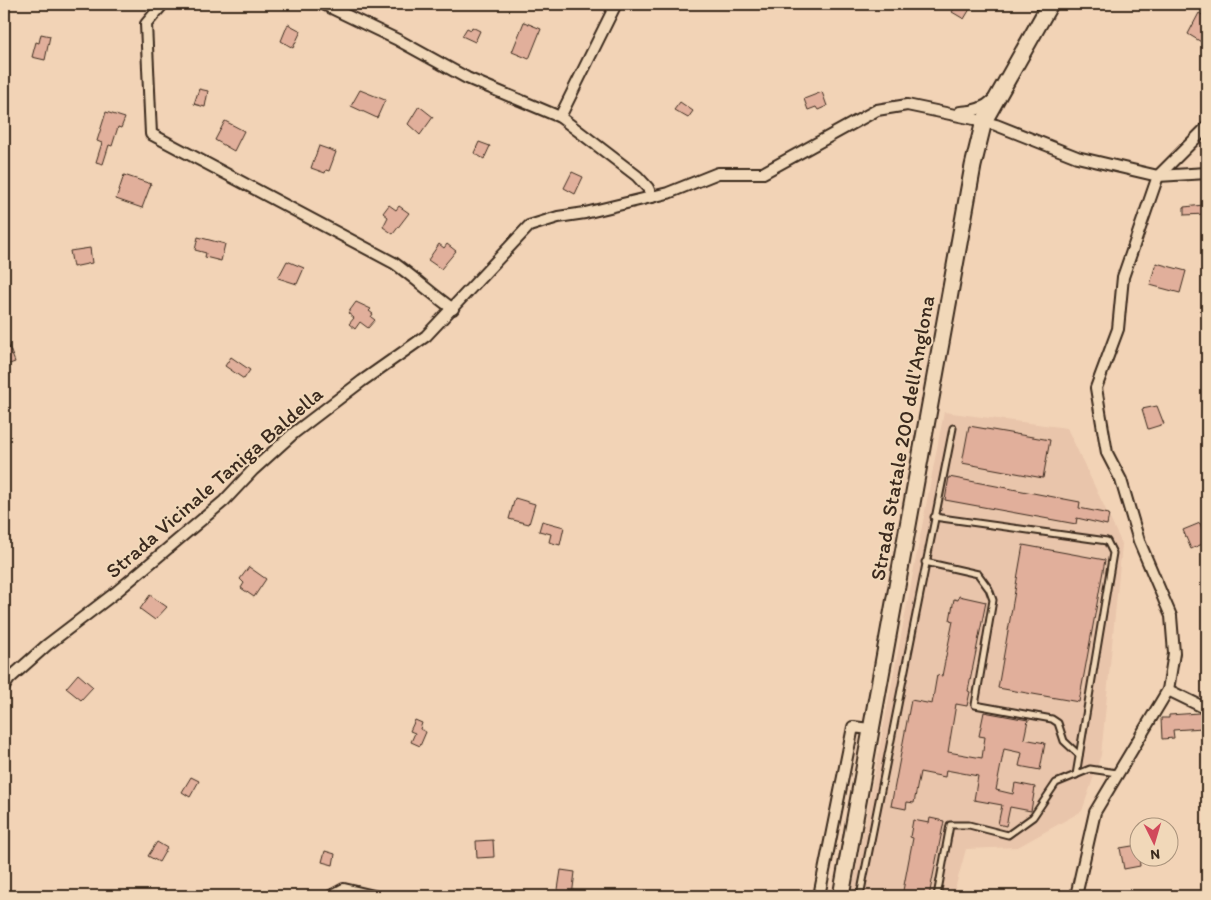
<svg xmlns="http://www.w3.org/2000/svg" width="1211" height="900" viewBox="0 0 1211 900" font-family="Itim,sans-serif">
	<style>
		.built { fill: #e9c5ab }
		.building { fill: #e1af9b; stroke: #3b2a1e }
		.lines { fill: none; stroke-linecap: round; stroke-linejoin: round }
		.service-casing { stroke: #3b2a1e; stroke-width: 9 }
		.minor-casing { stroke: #3b2a1e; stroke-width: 14 }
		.primary-casing { stroke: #3b2a1e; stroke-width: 19 }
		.service { stroke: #f1d8b9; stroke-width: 5 }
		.minor { stroke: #f1d8b9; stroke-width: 10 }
		.primary { stroke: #f1d8b9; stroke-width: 15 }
		.labels { text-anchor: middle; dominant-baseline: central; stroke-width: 4; stroke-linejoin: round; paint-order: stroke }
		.street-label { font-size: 21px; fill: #3b2a1e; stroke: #f1d8b9 }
	</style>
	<rect width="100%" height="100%" fill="#f2d3b6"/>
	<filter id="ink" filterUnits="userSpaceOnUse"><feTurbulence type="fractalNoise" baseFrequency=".02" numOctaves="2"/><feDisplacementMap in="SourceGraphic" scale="10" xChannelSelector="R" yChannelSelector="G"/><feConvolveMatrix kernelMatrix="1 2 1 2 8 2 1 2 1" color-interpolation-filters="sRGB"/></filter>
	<g filter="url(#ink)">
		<path class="built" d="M944,412l123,16 55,116 -21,211 -19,56 -64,36 -52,2 -13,47h-102z"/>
		<g class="building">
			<path d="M957,4h16l-9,15 -12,-7z"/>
			<path d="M1199,13l8,5v18l-4,7 -15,-9z"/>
			<path d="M524,22l17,7 -12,30 -17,-7z"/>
			<path d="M288,24l13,7 -8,17 -12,-7z"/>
			<path d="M472,27l8,4 -5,11 -13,-6 5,-8 4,2z"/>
			<path d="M41,34l9,2 -5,24 -13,-3 4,-15 3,1z"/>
			<path d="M199,89l9,2 -3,16 -11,-3z"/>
			<path d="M360,90l25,10 -8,18 -26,-12z"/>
			<path d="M822,92l5,14 -9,4 -2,-3 -8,3 -4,-11z"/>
			<path d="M680,102l13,9 -5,7 -14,-8z"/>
			<path d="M419,106l14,11 -13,18 -12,-11z"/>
			<path d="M106,112l19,6 -4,10 -3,-1 -6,19 -3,-1 -6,19 -7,-2 6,-19 -5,-2z"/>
			<path d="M225,121l19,10 -10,20 -19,-11z"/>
			<path d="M479,142l11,4 -6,13 -10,-6z"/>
			<path d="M319,146l17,6 -7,19 -3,-1 -1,3 -14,-5z"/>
			<path d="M572,172l11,5 -8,17 -11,-6z"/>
			<path d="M124,175l27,9 -9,24 -26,-9z"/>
			<path d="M389,205l7,5 3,-4 10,7 -16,21 -10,-7 5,-10 -5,-4z"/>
			<path d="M1204,205l1,9 -21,1v-8z"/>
			<path d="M198,237l27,7 -4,17 -16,-4 1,-4 -11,-3z"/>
			<path d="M439,244l5,4 3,-4 9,7 -15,18 -13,-9z"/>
			<path d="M90,248l2,15 -19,4 -3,-16z"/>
			<path d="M287,261l17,7 -7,16 -19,-6z"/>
			<path d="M1156,263l30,8 -6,22 -30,-8z"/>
			<path d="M356,302l15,7 -2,2 4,3 -2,3 4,3 -7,8 -8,-6 -5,7 -6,-5 5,-6 -6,-5z"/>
			<path d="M4,334l11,28 -11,4z"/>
			<path d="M231,357l19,13 -6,9 -19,-13z"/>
			<path d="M1157,406l7,18 -16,5 -6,-20z"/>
			<path d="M969,426l81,14 -7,38 -81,-15z"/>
			<path d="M949,477l131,25 -1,6 30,6 -2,11 -30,-7 -1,6 -131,-24z"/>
			<path d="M515,498l20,6 -6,20 -20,-5z"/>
			<path d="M542,521l22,6 -4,18 -11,-3 2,-8 -12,-3z"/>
			<path d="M1200,523l7,19 -16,7 -8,-19z"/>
			<path d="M1023,545l82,15 -26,142 -81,-14z"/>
			<path d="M249,567l17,12 -12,18 -13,-9 3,-5 -4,-4z"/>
			<path d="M150,595l17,12 -12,13 -15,-11z"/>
			<path d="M959,596l27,6 -18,89 2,1 -3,14 -11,-2 -8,48 34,6 3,-21 -6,-1 5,-24 44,8 -4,19 21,4 -5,27 -21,-4 3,-13 -18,-4 -8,41 17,4 2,-11 20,4 -4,24 -21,-4 -4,19 -8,-2 4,-19 -28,-5 4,-24 -32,-6 -1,7 -25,-5 -6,31 -7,-1 -1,7 -15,-3 20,-106 21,4 5,-29 5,1 11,-55 -3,-1 4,-21 4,1z"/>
			<path d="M78,674l15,13 -12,13 -15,-12z"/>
			<path d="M1199,713l3,1 1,14 -30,2 1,8 -12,1 -1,-21h8v-3z"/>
			<path d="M415,720l7,3 -2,6 6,3 -6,14 -9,-4 4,-9 -5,-2z"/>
			<path d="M191,777l8,4 -9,16 -8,-5z"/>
			<path d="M930,818l14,3 -15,75h-27l11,-58 -3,-1 3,-17 16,3z"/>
			<path d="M493,840l1,17 -17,1 -1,-17z"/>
			<path d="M157,842l10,6 -8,14 -11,-6z"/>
			<path d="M1138,845l2,21 -16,3 -4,-21z"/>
			<path d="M325,851l10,3 -2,11 -11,-3z"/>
			<path d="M561,870l14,2 -3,24h-15z"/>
		</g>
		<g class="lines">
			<defs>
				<g id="service">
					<path d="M934,517l173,24 6,12 -37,222"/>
					<path d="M925,562l53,12 11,15 4,11 -18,105 77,14 6,4 6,18 15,14"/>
					<path d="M860,896l93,-468"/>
					<path d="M937,896l13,-71h19l39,10 25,-18 23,-34 34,-14 27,4"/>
				</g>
				<g id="minor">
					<path d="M163,4l-17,20 5,110 243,129c21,15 39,32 59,46"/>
					<path d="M323,4l75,36 69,38 93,39 77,59 11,12 4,9"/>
					<path d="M960,112c13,0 24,-3 34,-13"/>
					<path d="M560,117l56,-113"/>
					<path d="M4,687l5,-8 38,-34 68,-52 109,-92 29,-31 41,-37 68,-52 64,-45 103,-110 29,-9 27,-4 83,-20 50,-20h45l114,-63 30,-5 67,14 22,6 81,32 81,19 49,-3"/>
					<path d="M1168,690l39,19"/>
					<path d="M331,896l13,-7 30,7"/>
					<path d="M819,896l34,-169 17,2"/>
					<path d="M1076,896l19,-84 73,-122 6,-37 -3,-37 -32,-75 -18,-61 -14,-27 -11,-65 22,-59 5,-52 35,-101 49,-49"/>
				</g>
				<path id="primary" d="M841,896l132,-730 11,-45 66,-117"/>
			</defs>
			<use href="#service" class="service-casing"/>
			<use href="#minor" class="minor-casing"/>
			<use href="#primary" class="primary-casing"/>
			<use href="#service" class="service"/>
			<use href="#minor" class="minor"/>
			<use href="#primary" class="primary"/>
		</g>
	</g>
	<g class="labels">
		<g class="street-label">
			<text transform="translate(902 438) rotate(-80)">Strada Statale 200 dell'Anglona</text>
			<text transform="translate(214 482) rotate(-41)">Strada Vicinale Taniga Baldella</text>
		</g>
	</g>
	<rect width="1211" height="900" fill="none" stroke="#f1d8b9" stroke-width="20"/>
	<rect x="10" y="10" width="1191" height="880" fill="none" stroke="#3b2a1e" stroke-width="2" filter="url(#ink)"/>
	<g transform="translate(1154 842) rotate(175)"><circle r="24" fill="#f1d8b9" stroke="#a8927b"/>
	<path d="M0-4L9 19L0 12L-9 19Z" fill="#d1495b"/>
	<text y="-8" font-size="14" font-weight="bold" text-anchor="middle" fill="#3b2a1e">N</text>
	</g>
</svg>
